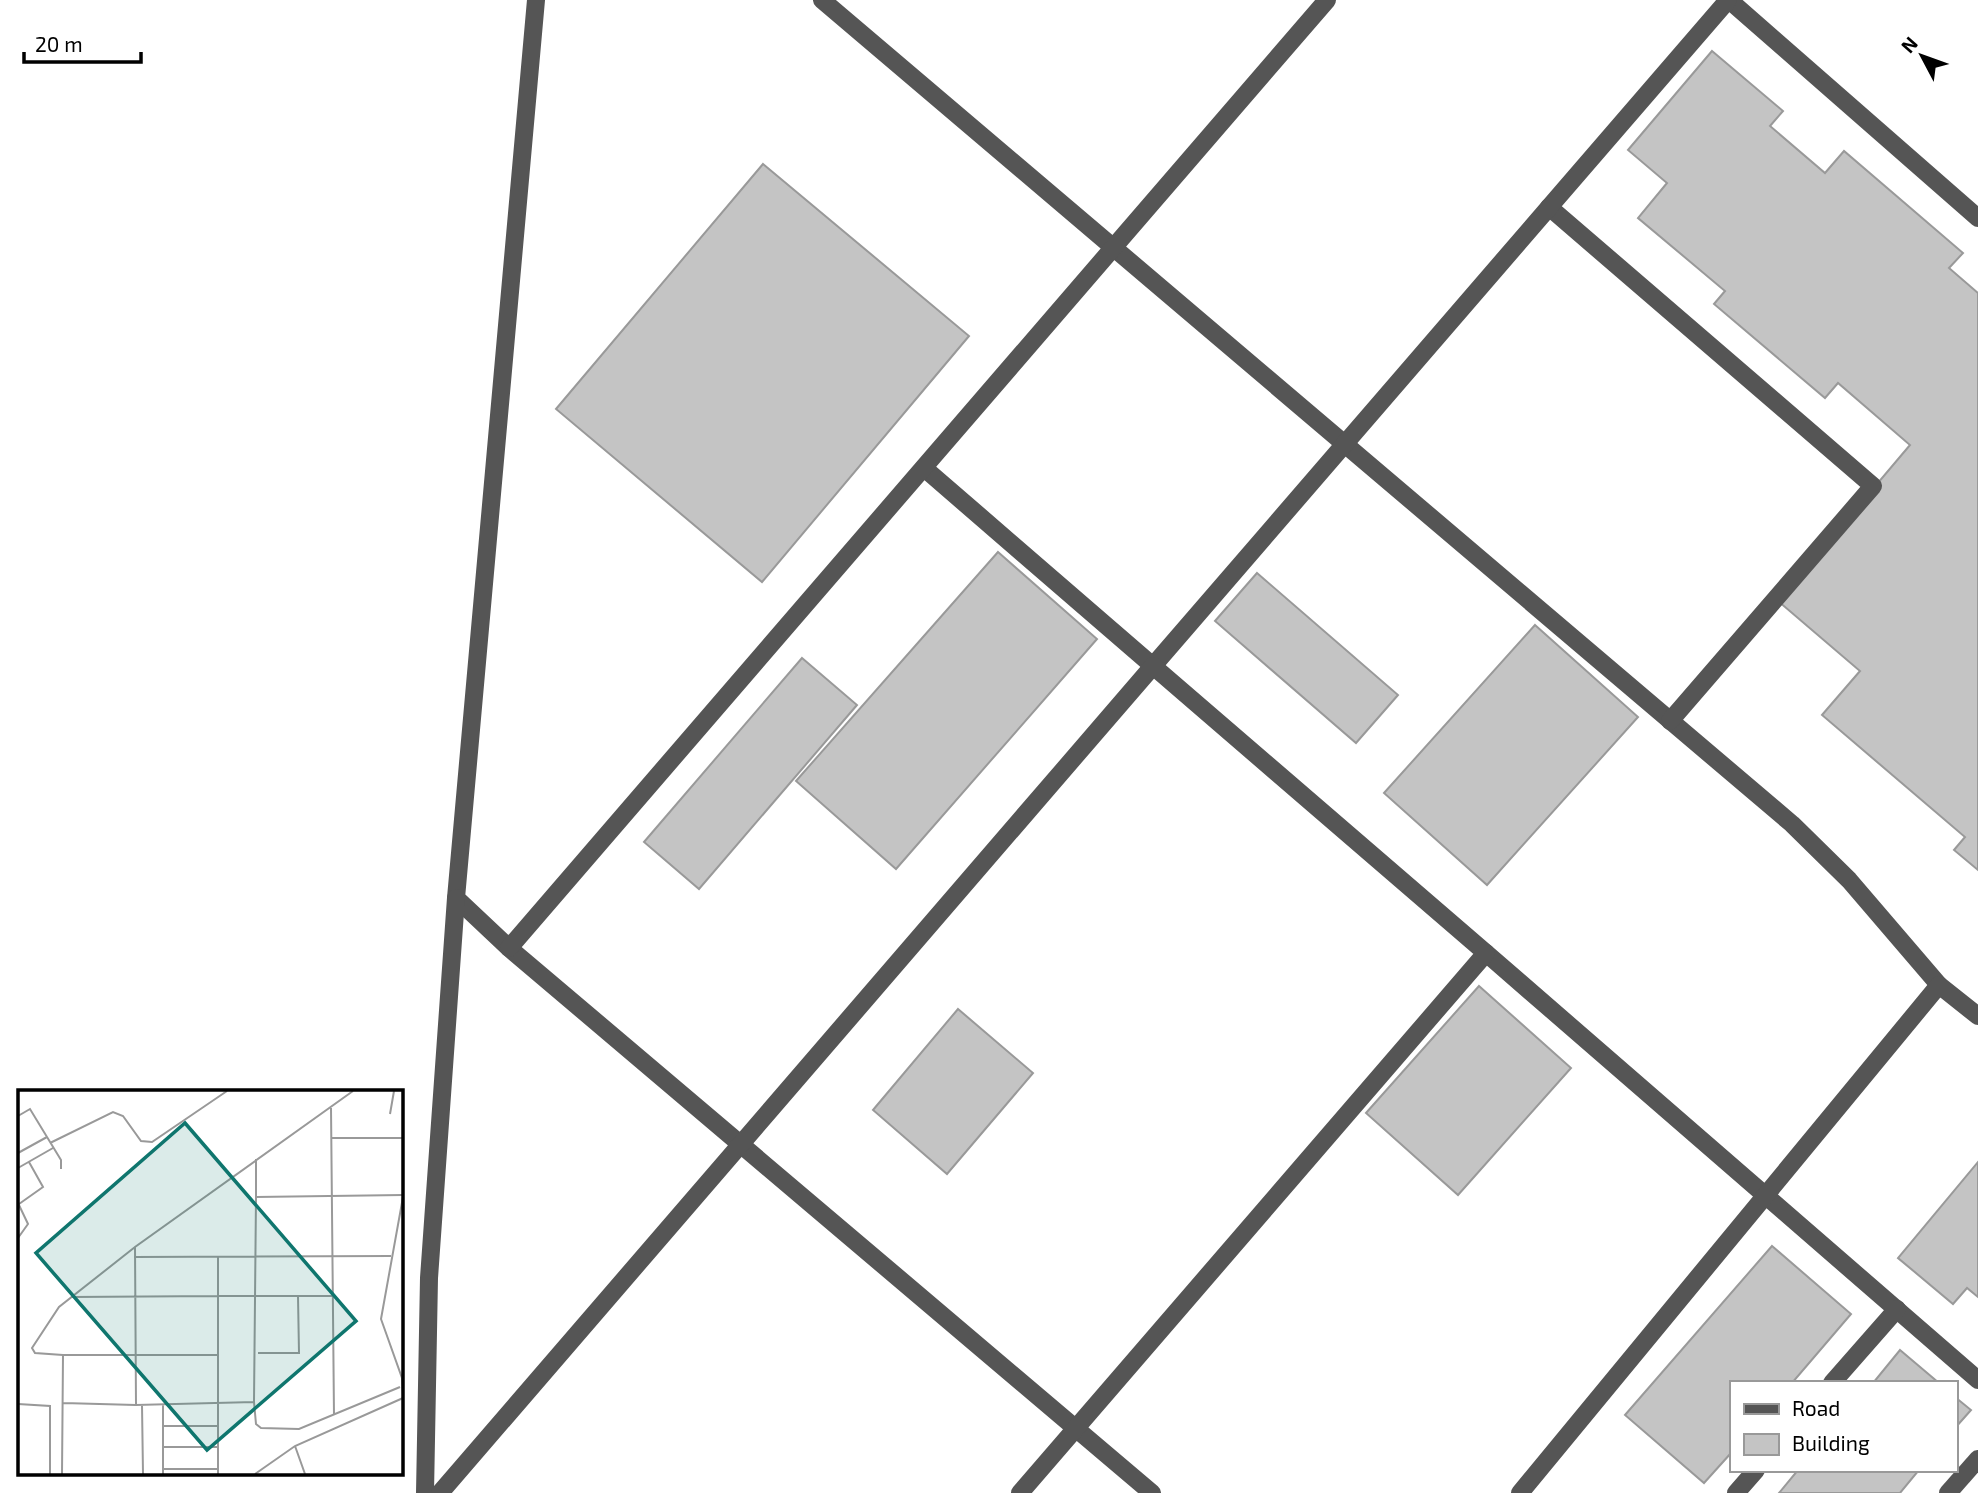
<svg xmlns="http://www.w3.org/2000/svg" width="1978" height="1493" viewBox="0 0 1978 1493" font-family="'Exo 2',sans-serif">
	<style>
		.building { fill: #c4c4c4; stroke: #999; stroke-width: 2 }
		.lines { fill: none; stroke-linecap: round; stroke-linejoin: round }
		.minor { stroke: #555; stroke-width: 18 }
		.inset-road { fill: none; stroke: #999; stroke-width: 2 }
		.view { fill: #0f766e; fill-opacity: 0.15; stroke: #0f766e; stroke-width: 3.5 }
		.inset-edge { fill: none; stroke: #000; stroke-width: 3.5 }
	</style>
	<rect width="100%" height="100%" fill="#fff"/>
	<g class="building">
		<path d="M1712,51l71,60 -13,15 55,47 19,-22 119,102 -14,15 29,25v577l-24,-20 11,-13 -143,-122 38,-44 -82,-70 132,-156 -72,-62 -13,15 -111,-94 11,-13 -87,-73 29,-35 -39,-33z"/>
		<path d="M763,164l206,172 -207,246 -206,-173z"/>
		<path d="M998,552l99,87 -201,230 -100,-88z"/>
		<path d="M1257,573l141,122 -42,48 -141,-122z"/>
		<path d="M1535,625l103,92 -151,168 -103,-92z"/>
		<path d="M802,658l55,47 -158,184 -55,-47z"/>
		<path d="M1479,986l92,82 -113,127 -92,-82z"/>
		<path d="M958,1009l75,64 -86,101 -74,-64z"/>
		<path d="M1978,1162v135l-11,-9 -14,16 -55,-46z"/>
		<path d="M1772,1246l79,68 -59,69h-61v70l-27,30 -79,-68z"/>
		<path d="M1900,1350l39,33h-66z"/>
		<path d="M1955,1397l16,13 -16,18z"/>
		<path d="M1798,1470h121l-19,23h-121z"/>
	</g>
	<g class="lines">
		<g class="minor">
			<path d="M536,0l-80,898 53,50 643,545"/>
			<path d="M822,0l970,824 57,56 90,105"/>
			<path d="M1729,0l249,218"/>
			<path d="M1549,207l324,279 -203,235"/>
			<path d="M924,468l229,198 575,-666"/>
			<path d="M509,948l818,-948"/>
			<path d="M1486,953l492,427"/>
			<path d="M1832,1383l65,-74"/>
			<path d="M425,1493l4,-215 27,-380"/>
			<path d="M440,1493l713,-827 333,287 -466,540"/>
			<path d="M1520,1493l419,-508 39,31"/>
			<path d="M1736,1493l20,-23"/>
			<path d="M1948,1493l30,-34"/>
		</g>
	</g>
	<g transform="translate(18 1090)">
		<rect width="385" height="385" fill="#fff"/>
		<path class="inset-road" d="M335,1l-218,156 1,158 118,-3 2,22 5,4 38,1 101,-42M313,18l3,307M372,24l4,-23M0,26l12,-7 31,51v9M313,48h72M32,53l63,-31 10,4 18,25 11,1 75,-51M0,63l29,-16M238,69v38l147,-2M0,78l35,-20M385,107l-22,122 21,59 1,17M0,113l10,21 -10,14M1,114l24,-17 -14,-25M200,166v40h117M116,167l257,-1M240,263h41l-1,-57M45,265l-28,-2 -3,-5 27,-41 76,-60M236,312l2,-205M45,313l73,2M0,314l32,2v68M124,315l1,69M145,336h55M277,356l10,28M145,357h55M145,379h55M44,384l1,-119h155v-59l-147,1M145,384v-69M200,384v-119M237,384l40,-28 108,-48"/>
		<path class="view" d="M167,33l171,198 -149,129 -171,-197z"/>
		<rect width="385" height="385" class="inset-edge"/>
	</g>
	<rect x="1730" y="1381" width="228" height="91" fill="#ffffff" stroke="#999999" stroke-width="2"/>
	<rect x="1744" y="1404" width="35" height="10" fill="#555555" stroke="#999999" stroke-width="2"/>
	<text x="1792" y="1416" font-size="21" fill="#000000">Road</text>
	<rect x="1744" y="1434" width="35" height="21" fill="#c4c4c4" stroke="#999999" stroke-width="2"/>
	<text x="1792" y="1451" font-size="21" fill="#000000">Building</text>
	<g transform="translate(1922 56) rotate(311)" stroke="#ffffff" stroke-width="5" paint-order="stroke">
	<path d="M0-5L12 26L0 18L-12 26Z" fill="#000000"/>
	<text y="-10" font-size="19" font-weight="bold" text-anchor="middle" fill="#000000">N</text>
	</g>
	<path d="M24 52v10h117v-10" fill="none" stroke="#000000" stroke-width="3.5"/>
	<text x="35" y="52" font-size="21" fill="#000000" stroke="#ffffff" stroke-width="5" paint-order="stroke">20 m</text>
</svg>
